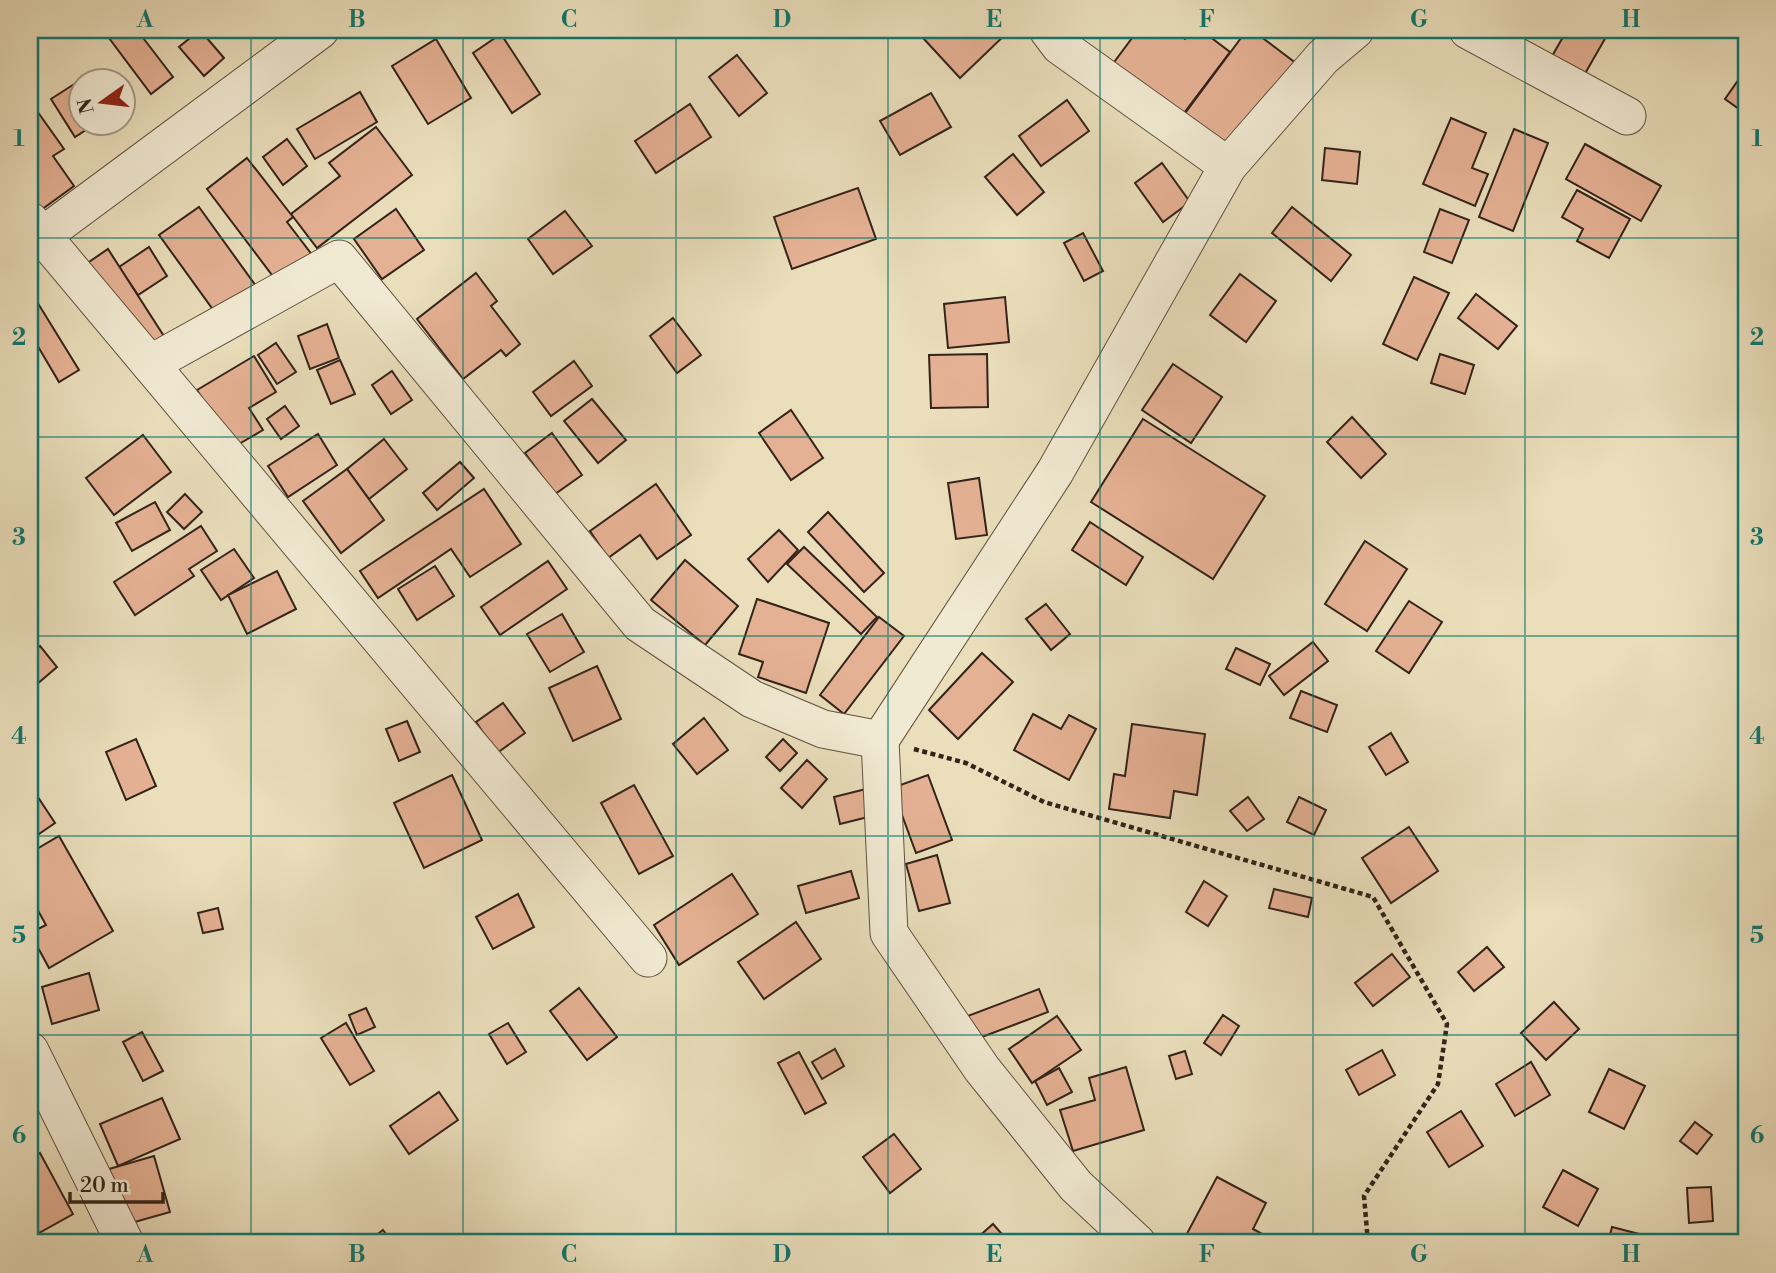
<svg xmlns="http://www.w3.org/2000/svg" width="1776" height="1273" viewBox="0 0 1776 1273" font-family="'Libre Bodoni',serif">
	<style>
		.building { fill: #e5b194; stroke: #33231a; stroke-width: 2 }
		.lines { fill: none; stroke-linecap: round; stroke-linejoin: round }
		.minor-casing { stroke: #615242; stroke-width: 39 }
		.path { stroke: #33231a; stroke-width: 4.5; stroke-dasharray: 5 3.5; stroke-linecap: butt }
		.minor { stroke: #f1ead3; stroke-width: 37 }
		.grid { fill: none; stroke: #0f766e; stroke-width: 2; stroke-opacity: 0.55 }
		.neatline { fill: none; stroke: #0f766e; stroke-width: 2.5 }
		.grid-label { font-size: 23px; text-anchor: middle; font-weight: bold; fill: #0f766e }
	</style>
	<rect width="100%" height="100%" fill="#eadebb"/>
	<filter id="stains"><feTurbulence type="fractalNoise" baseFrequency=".00286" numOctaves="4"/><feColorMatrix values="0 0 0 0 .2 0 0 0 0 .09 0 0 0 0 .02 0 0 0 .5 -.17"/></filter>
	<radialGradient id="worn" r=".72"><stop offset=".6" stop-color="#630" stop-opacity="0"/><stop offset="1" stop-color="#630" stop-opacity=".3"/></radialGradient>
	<g class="building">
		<path d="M103,30h34l36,47 -22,17z"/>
		<path d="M200,30l24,28 -20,18 -25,-29z"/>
		<path d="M935,30h73l1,1 -49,47 -36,-39z"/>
		<path d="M1138,30h34l13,9 7,-9h9l29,22 -49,65 -69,-52z"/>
		<path d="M1247,30h5l45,34 -67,89 -47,-37z"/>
		<path d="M1567,30h43l-27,47 -32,-19z"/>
		<path d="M501,34l39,60 -28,19 -39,-60z"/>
		<path d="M436,39l35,59 -43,26 -36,-58z"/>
		<path d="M737,55l30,38 -28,23 -30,-39z"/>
		<path d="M1746,69v45l-21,-15z"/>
		<path d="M93,72l6,8h-19v42h18l-23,15 -24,-38z"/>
		<path d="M360,92l17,30 -62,37 -18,-30z"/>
		<path d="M931,93l20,34 -51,28 -20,-34z"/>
		<path d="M1067,100l22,31 -48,35 -22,-30z"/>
		<path d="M30,101l34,48 -11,7 21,30 -44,32z"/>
		<path d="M690,104l21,33 -55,36 -21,-32z"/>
		<path d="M1451,118l35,15 -14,35 16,6 -13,32 -52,-22z"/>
		<path d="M376,127l36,48 -95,73 -26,-34 49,-38 -11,-13z"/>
		<path d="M1514,129l34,14 -35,88 -34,-14z"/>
		<path d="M287,139l20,27 -24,19 -20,-28z"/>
		<path d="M1585,144l76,42 -20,35 -75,-42z"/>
		<path d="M1325,148l35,4 -3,32 -35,-4z"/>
		<path d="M1013,154l31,38 -27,23 -32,-38z"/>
		<path d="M247,158l46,59 -6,5 26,34 -35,27 -71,-94z"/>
		<path d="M1162,163l28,39 -27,20 -28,-39z"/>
		<path d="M858,188l18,51 -84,30 -18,-52z"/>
		<path d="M1577,190l53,29 -21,39 -32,-17 6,-12 -21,-12z"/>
		<path d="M199,207l62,86 -39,29 -63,-87z"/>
		<path d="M1292,207l59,48 -20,26 -59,-48z"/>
		<path d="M396,209l28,41 -42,29 -28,-40z"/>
		<path d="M1440,209l29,11 -17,43 -28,-11z"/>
		<path d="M565,211l27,35 -39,28 -25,-35z"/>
		<path d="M1083,233l20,38 -19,10 -20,-38z"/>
		<path d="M149,247l18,29 -29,19 -19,-28z"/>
		<path d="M108,249l61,95 -22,14 -61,-94z"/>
		<path d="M476,273l21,28 -6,5 29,38 -14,12 -5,-6 -38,29 -46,-60z"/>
		<path d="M1240,274l36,27 -30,41 -36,-27z"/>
		<path d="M1414,277l35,16 -32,67 -34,-16z"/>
		<path d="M1476,294l41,32 -19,23 -40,-31z"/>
		<path d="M1005,297l4,45 -61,6 -4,-44z"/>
		<path d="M39,305l40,65 -20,12 -29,-49v-22z"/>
		<path d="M673,318l28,37 -24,18 -27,-37z"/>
		<path d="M327,324l12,34 -29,11 -12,-33z"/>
		<path d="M276,343l20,29 -19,12 -19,-29z"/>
		<path d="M987,354l1,53 -57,1 -2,-53z"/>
		<path d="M1440,354l34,11 -9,29 -34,-11z"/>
		<path d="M254,356l22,36 -27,16 14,22 -31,18 -35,-58z"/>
		<path d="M340,360l15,34 -24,10 -14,-34z"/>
		<path d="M574,361l18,25 -41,30 -18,-24z"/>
		<path d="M1173,364l49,33 -31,46 -49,-33z"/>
		<path d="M392,371l20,29 -21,14 -19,-29z"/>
		<path d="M592,399l34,41 -28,23 -34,-42z"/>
		<path d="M285,406l14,20 -18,13 -14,-20z"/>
		<path d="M791,410l32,48 -32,22 -32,-47z"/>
		<path d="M1352,417l34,37 -25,24 -34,-36z"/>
		<path d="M1143,419l122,77 -52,83 -122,-77z"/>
		<path d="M552,433l30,42 -27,19 -30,-41z"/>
		<path d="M318,434l19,31 -49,32 -20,-31z"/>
		<path d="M143,435l28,37 -57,43 -28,-37z"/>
		<path d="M384,439l23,30 -38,30 -22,-30z"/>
		<path d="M460,462l14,16 -37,32 -14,-17z"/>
		<path d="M347,469l37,51 -43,33 -38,-52z"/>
		<path d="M979,478l8,57 -31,4 -8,-56z"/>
		<path d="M656,484l35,51 -34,24 -17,-24 -32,23 -18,-27z"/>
		<path d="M484,489l37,55 -51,33 -19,-28 -73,49 -18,-27z"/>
		<path d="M185,494l17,18 -18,17 -17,-17z"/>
		<path d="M155,502l15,28 -38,21 -16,-28z"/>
		<path d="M828,512l56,61 -20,19 -56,-60z"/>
		<path d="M1090,522l53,35 -17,28 -54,-35z"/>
		<path d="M201,526l16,25 -28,18 5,7 -59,39 -21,-33z"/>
		<path d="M779,530l19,20 -30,32 -20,-23z"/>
		<path d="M1365,541l42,28 -40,62 -42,-27z"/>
		<path d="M804,547l73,70 -16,17 -74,-70z"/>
		<path d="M234,549l20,29 -33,22 -20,-30z"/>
		<path d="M685,560l53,46 -33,39 -54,-45z"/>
		<path d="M548,561l19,28 -67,46 -19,-28z"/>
		<path d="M435,566l19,30 -37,24 -19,-31z"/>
		<path d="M277,571l19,38 -49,25 -19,-39z"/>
		<path d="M757,599l72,24 -23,70 -48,-16 5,-15 -24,-8z"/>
		<path d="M1409,601l33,21 -33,51 -33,-22z"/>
		<path d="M1046,604l24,30 -19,16 -25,-31z"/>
		<path d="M562,614l22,38 -34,20 -23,-38z"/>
		<path d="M879,617l25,19 -60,78 -24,-19z"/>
		<path d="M1313,642l15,19 -44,34 -15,-19z"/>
		<path d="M40,646l17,21 -27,23v-36z"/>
		<path d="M1236,648l34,16 -10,21 -34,-16z"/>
		<path d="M982,653l31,29 -55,57 -29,-29z"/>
		<path d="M597,666l24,53 -48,22 -24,-53z"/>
		<path d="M1301,691l36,14 -10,27 -37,-14z"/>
		<path d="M503,703l22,30 -28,20 -21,-31z"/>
		<path d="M1033,714l28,15 8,-14 27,14 -27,51 -55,-30z"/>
		<path d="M704,718l24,32 -31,24 -24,-30z"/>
		<path d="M407,721l13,31 -21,9 -13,-32z"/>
		<path d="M1132,724l73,10 -8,61 -23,-4 -4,27 -61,-9 5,-35 11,2z"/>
		<path d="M1391,733l17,29 -22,13 -17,-28z"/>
		<path d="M136,739l20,47 -30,14 -20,-48z"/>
		<path d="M783,739l14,14 -17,18 -14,-14z"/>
		<path d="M807,760l20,19 -25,29 -21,-20z"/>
		<path d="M452,775l30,65 -58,28 -30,-65z"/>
		<path d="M928,775l24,65 -36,13 -24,-65z"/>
		<path d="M30,785l25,38 -25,17z"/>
		<path d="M634,785l39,71 -34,18 -38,-71z"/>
		<path d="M866,789l6,27 -32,8 -6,-27z"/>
		<path d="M1248,797l16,22 -17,12 -17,-20z"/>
		<path d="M1299,797l27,13 -12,25 -27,-13z"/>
		<path d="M1409,827l29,44 -47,32 -29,-45z"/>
		<path d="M59,836l54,95 -64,37 -19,-35 16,-8 -16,-29v-43z"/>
		<path d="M937,855l13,48 -31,8 -13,-47z"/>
		<path d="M851,871l8,27 -53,15 -8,-27z"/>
		<path d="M732,874l26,40 -79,51 -25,-40z"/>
		<path d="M1204,881l23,15 -19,30 -22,-14z"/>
		<path d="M1274,889l38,9 -4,19 -39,-9z"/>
		<path d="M518,894l16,33 -41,22 -17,-32z"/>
		<path d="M218,908l5,21 -20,4 -5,-20z"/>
		<path d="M796,922l25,37 -57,40 -26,-37z"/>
		<path d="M1487,947l17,20 -30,24 -16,-19z"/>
		<path d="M1392,954l18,23 -37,29 -18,-23z"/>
		<path d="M89,973l10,37 -47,14 -10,-37z"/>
		<path d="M579,988l38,49 -30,23 -37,-49z"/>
		<path d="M1039,989l9,23 -74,28 -9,-23z"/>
		<path d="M1554,1002l25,27 -33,31 -25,-27z"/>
		<path d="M366,1008l9,19 -18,8 -8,-20z"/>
		<path d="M1223,1015l16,11 -18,29 -17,-12z"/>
		<path d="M1057,1016l24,34 -49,33 -23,-34z"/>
		<path d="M346,1023l28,48 -24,14 -29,-47z"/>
		<path d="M508,1023l18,29 -19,12 -18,-30z"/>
		<path d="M142,1032l21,39 -20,10 -20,-39z"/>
		<path d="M835,1049l9,17 -22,13 -10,-17z"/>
		<path d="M1382,1050l13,25 -36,20 -13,-25z"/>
		<path d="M1185,1051l7,23 -16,5 -7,-23z"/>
		<path d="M799,1052l27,51 -21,11 -27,-51z"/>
		<path d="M1531,1062l19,33 -35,21 -19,-32z"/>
		<path d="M1126,1067l18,63 -71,21 -13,-41 35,-10 -6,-22z"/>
		<path d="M1059,1068l13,24 -25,13 -12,-24z"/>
		<path d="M1609,1069l36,17 -21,43 -35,-17z"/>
		<path d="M439,1092l19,28 -49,34 -19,-28z"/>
		<path d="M162,1098l18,41 -62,27 -18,-42z"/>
		<path d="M1461,1111l22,35 -34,21 -22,-35z"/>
		<path d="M1695,1122l17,13 -15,19 -17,-13z"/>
		<path d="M894,1134l27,35 -31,24 -27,-36z"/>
		<path d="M40,1153l33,61 -43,24v-79z"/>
		<path d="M154,1156l16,56 -46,13 -15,-56z"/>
		<path d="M1563,1170l35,19 -20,37 -35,-19z"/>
		<path d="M1217,1177l49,26 -13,26 13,7 -4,7h-80z"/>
		<path d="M1711,1187l2,34 -24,2 -2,-35z"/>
		<path d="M993,1224l16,18 -30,1 -3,-4z"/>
		<path d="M1612,1227l35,9 -2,7h-37z"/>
		<path d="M383,1230l10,13h-27z"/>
	</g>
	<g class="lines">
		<defs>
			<g id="minor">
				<path d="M1048,30l12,16 168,120"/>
				<path d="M1468,30l159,86"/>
				<path d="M30,221l618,737"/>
				<path d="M30,245l290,-215"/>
				<path d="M150,364l189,-105 301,365 112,75 71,30 57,11 175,-268 173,-306 95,-109 32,-27"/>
				<path d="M880,740l9,193 93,136 94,117 61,57"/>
				<path d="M30,1051l95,192"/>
			</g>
		</defs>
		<use href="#minor" class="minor-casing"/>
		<path class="path" d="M914,749l52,14 78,39 329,95 74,127 -9,60 -74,112 4,47"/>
		<use href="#minor" class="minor"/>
	</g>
	<path class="grid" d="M251,30v1213M463,30v1213M676,30v1213M888,30v1213M1100,30v1213M1313,30v1213M1525,30v1213M30,238h1716M30,437h1716M30,636h1716M30,836h1716M30,1035h1716"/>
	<rect width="1776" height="1273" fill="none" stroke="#eadebb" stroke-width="77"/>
	<g transform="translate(102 102) rotate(256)"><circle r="33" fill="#f1ead3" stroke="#a59a89" stroke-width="2"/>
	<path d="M0-5L12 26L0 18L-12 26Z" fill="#8f2418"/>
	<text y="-10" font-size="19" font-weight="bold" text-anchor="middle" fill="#33231a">N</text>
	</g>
	<path d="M70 1192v10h93v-10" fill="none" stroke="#33231a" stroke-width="3.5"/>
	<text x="80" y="1192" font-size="21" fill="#33231a" stroke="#f1ead3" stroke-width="5" paint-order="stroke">20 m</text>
	<rect x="38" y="38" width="1700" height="1196" class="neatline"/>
	<g class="grid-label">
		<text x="145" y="27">A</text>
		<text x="357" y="27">B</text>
		<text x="569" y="27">C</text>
		<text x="782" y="27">D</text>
		<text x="994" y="27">E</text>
		<text x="1207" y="27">F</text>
		<text x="1419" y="27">G</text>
		<text x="1631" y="27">H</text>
		<text x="19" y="146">1</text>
		<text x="1757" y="146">1</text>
		<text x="19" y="345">2</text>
		<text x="1757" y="345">2</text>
		<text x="19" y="545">3</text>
		<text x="1757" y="545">3</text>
		<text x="19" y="744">4</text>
		<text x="1757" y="744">4</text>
		<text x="19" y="943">5</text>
		<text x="1757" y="943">5</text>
		<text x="19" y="1143">6</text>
		<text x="1757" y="1143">6</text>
		<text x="145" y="1262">A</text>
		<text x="357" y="1262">B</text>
		<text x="569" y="1262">C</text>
		<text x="782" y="1262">D</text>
		<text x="994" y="1262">E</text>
		<text x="1207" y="1262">F</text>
		<text x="1419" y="1262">G</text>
		<text x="1631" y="1262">H</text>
	</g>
	<rect width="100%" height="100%" filter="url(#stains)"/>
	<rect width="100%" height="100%" fill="url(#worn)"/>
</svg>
